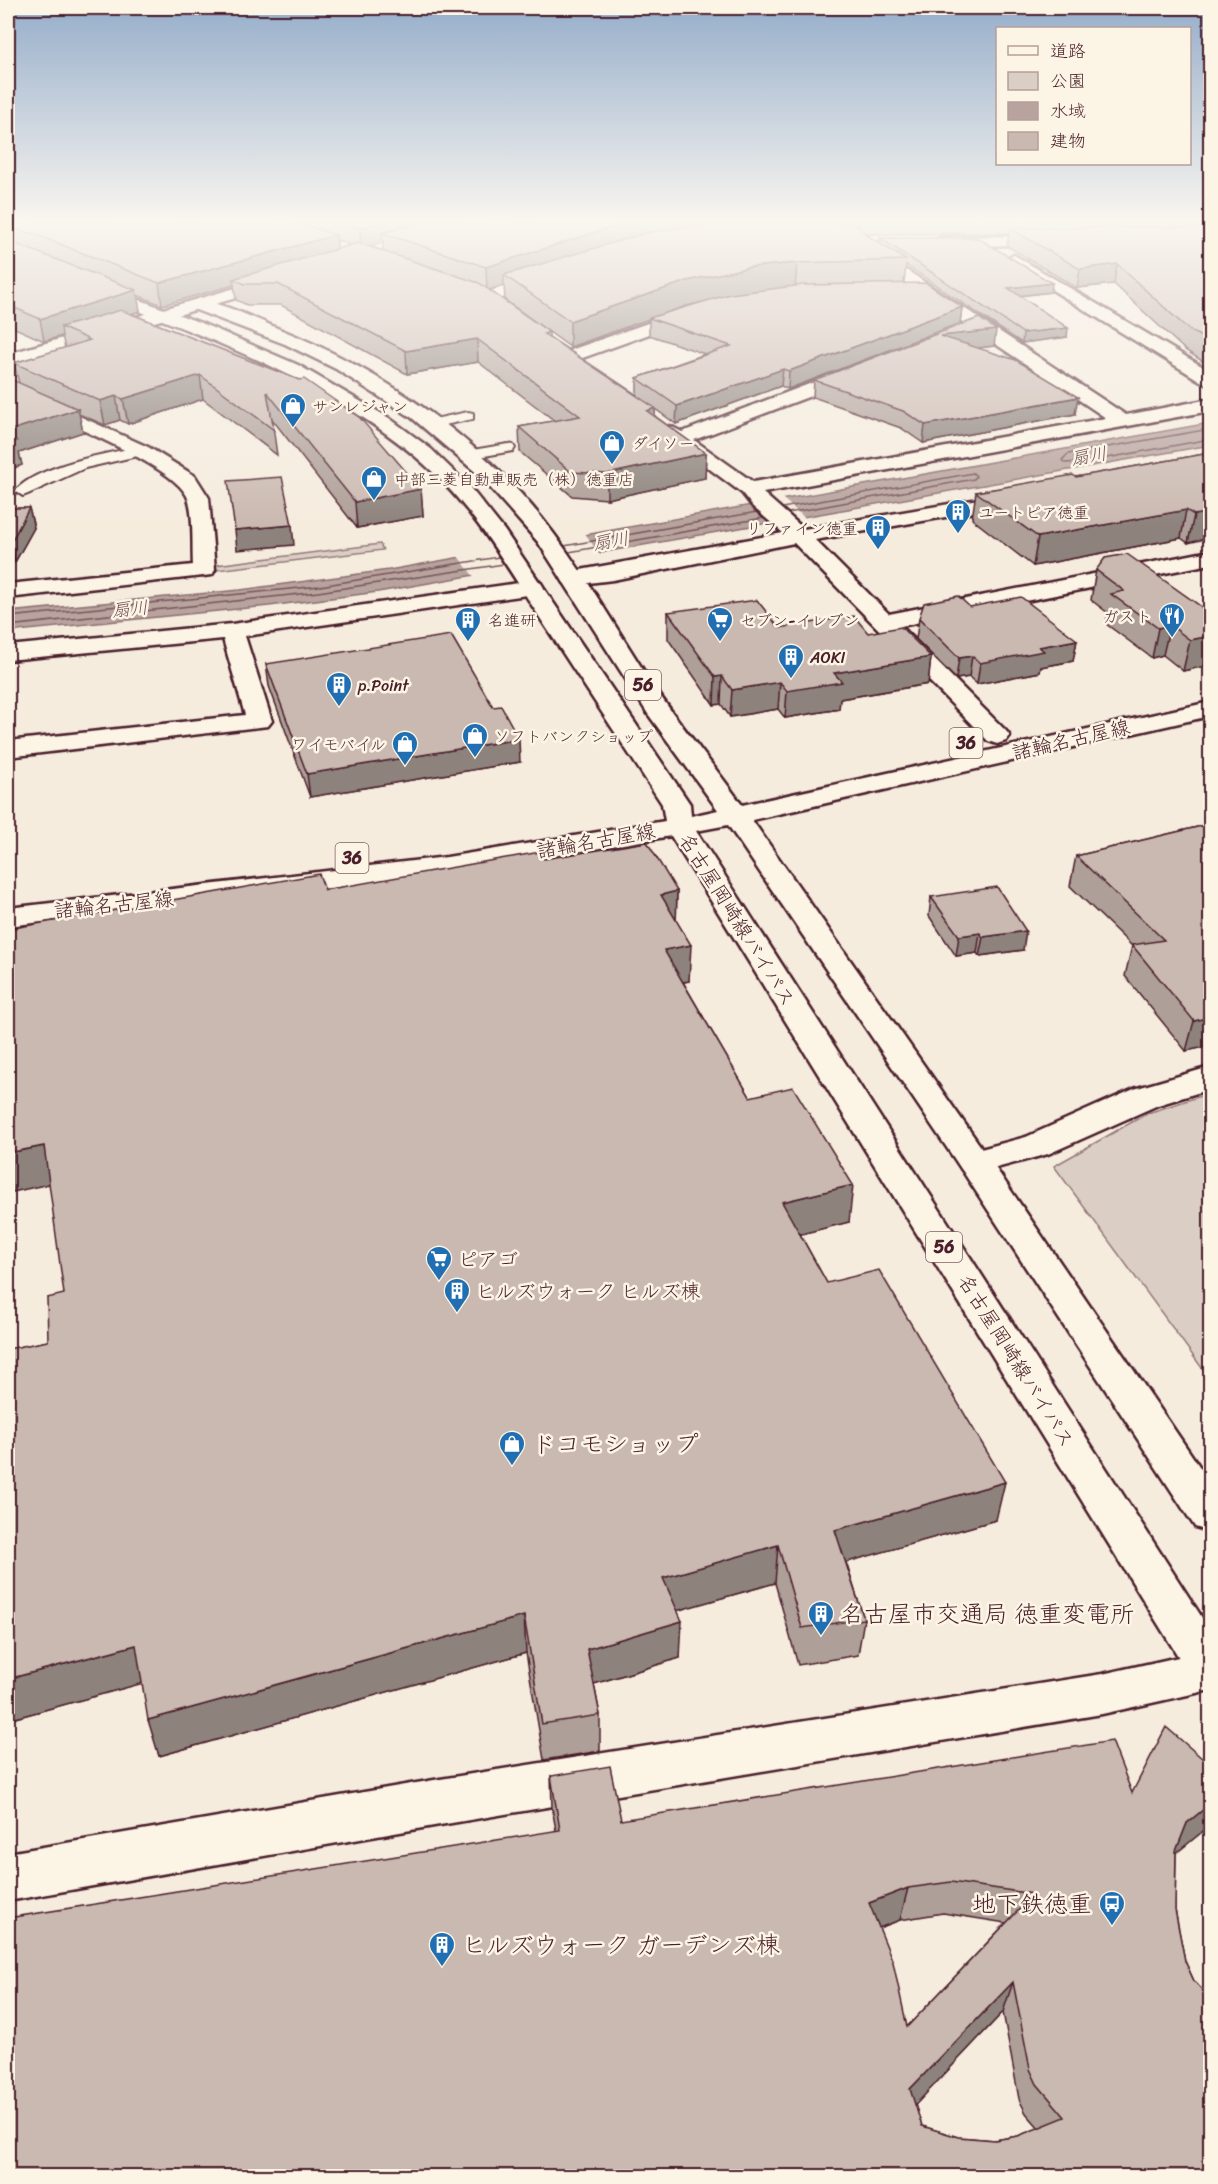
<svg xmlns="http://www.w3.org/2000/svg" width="1218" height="2184" viewBox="0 0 1218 2184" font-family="Sriracha,'Klee One',sans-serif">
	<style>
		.green { fill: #dbcec4; stroke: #927678; stroke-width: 1.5 }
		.water { fill: #b8a39e; stroke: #8c6e70; stroke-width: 1.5 }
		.pier { fill: #f5ecde }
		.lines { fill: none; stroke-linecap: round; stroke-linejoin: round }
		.shore { stroke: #765459; stroke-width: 1.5 }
		.lane-casing { stroke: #4a1f2b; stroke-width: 4 }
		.street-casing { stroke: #4a1f2b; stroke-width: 5 }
		.secondary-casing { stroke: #4a1f2b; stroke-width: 5 }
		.primary-casing { stroke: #4a1f2b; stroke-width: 5 }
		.lane { fill: #fcf5e5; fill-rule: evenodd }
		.street { fill: #fcf5e5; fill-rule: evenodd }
		.secondary { fill: #fcf5e5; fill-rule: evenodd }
		.primary { fill: #fcf5e5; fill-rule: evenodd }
		.wall { fill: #ae9f98; stroke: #4a1f2b; stroke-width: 1.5; fill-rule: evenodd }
		.shaded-wall { fill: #8d827c; stroke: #4a1f2b; stroke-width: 1.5 }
		.building { fill: #cab9b1; stroke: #4a1f2b; stroke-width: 1.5; fill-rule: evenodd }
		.labels { text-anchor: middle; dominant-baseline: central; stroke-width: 5; stroke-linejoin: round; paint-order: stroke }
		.far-poi-label { font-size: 16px; fill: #4a1f2b; stroke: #fcf5e5; text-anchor: start }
		.far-water-label { font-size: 18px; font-style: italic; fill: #704d53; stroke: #fcf5e5 }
		.shield { fill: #fcf5e5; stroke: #7f5f63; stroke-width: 1.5 }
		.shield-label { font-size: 18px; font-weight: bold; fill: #4a1f2b }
		.street-label { font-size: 20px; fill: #4a1f2b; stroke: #fcf5e5 }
		.poi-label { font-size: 20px; fill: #4a1f2b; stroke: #fcf5e5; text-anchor: start }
		.near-poi-label { font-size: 24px; fill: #4a1f2b; stroke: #fcf5e5; text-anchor: start }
	</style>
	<rect width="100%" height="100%" fill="#f5ecde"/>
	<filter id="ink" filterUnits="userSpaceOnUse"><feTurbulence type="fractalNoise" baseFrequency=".0167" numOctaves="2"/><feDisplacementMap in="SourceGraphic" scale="12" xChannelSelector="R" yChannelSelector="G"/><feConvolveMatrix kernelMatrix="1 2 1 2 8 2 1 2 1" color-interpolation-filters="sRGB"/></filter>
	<g filter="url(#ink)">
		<g class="green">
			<path d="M380,544l3,6 -166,20 -1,-5z"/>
			<path d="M1210,1093v286l-156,-213 94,-53z"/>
		</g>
		<path class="water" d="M1210,423v22l-832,147 -109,14 -261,26v-20l232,-22 149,-20z"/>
		<g class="pier">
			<path d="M782,498l24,21 -35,7 -21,-19z"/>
			<path d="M585,533l15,23 -125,22 -18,-23z"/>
		</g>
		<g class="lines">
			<g class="shore">
				<path d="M1210,429l-142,25 -6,6 3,3 26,-2 119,-22"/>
				<path d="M782,508l191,-35 3,3 -2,3 -186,34"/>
				<path d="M564,546l193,-34"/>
				<path d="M569,552l194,-34"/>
				<path d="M8,617l312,-31 179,-29"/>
				<path d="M8,626l310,-34 186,-28"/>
			</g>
			<defs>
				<g id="lane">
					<path d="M468,412l5,1v6l-43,9 -7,-4 2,-3z"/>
					<path d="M508,444l5,1 2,3 -2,3 -46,8 -7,-4 7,-4z"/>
					<path d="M141,447l5,1 2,3 -2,3 -61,14 -57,26 -5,2 -8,-5c21,-25 95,-39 126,-44z"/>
				</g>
				<g id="street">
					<path d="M860,221h15l-7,11v9l11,11 247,163 84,-16v12l-447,82 41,36 215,-37 7,2 3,4 -3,4 -7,2 -204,36 74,74 321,-63v13l-309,62 105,105 4,5 -4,5 -9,3 -9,-3 -194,-198 -181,37 -41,5 -8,-2 -3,-5 3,-5 219,-40 -30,-26 -11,-14 -82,-61 10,-6 12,6 167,-63h12l3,4 -3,4 -167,63 59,42 353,-64 -239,-160 -15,-16v-10z"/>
					<path d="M1053,236l8,5 -3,3 -118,3 -8,-5 8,-5z"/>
					<path d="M1014,255l196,116v13l-6,-1 -196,-120 -2,-3 2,-3z"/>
					<path d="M548,273l6,2 2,3 -2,3 -67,22 -8,-5 2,-4z"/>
					<path d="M691,308l6,1 3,4 -3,4 -123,44h-12l-3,-4 3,-4z"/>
					<path d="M8,384l140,63 47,29 14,22 6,72 -3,5 -204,23v-14l185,-19c-1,-18 1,-55 -6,-69 -15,-33 -143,-82 -179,-99z"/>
					<path d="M533,581l8,2 3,5 -3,5 -296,43 27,85 -4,5 -260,31v-16l237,-26 -22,-76 -215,21v-14l224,-22z"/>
					<path d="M1210,1067v22l-52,16 -110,49 -74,20 -12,-4 -5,-8 5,-8 64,-17 108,-48z"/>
				</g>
				<g id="secondary">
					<path d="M277,276l6,2 2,3 -2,3 -275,81v-11z"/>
					<path d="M1210,1650v40l-108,24 -668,112 -426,75v-48l426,-73 668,-106z"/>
				</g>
				<path id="primary" d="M98,284l103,39 97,42 91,53 42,31 37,36 36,45 186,274 1,12 27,-6 -70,-96 -110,-172 -59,-67 -68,-58 -75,-48 -51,-25 -89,-34 -2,-4 2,-4c17,-4 64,19 81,26 107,43 208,113 277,206 36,48 66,101 99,151 28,42 61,80 89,120l468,-103v14l-458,104 234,334 224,328v50l-15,-5 -233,-357 -234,-345 -32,6 514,799v58l-16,-6 -523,-846 -224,38 -439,52v-18l439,-51 218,-36 -3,-17c-41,-62 -81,-124 -122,-186 -37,-58 -71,-117 -125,-162 -94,-78 -210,-120 -323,-163l-2,-4 2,-4z"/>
			</defs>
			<use href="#lane" class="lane-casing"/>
			<use href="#street" class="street-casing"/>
			<use href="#secondary" class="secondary-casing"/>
			<use href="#primary" class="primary-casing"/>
			<use href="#lane" class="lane"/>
			<use href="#street" class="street"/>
			<use href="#secondary" class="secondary"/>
			<use href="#primary" class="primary"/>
		</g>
		<g class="wall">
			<path d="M8,221h505l11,3 12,-3h174v4l92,-1 -1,-3h409v145l-25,-16 -71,-66 -37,4 -70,-42 2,-13 -140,1 -6,-3 5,5 12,7v-5l171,54 -31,4 47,41 -45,6 -116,-78 -2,18 58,24 -2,16 -172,66 -7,-3 -105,38 -21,-15v7l51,37 -1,25 -98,21 -35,-3 -52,-44 -1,-25 36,-6 -77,-59 -71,12 -126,-69h-34l-11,-5 -2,-15 -72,20 -25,-10 3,16 -8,3 167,66 122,109 2,27 -66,12 -85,-109 5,36 -74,-56 -75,25 -8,-4 -15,5 -26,-11 4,18 -64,21 3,12 -14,5 11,-87 -5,-20 51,-15 -3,-12 -18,5 -36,-16zM337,240l13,5 -13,4zM383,243v8l-13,-5zM504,285l1,15 65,47 79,-28v16l56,19 -68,24v17l-88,-58v-5l-60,-42z"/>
			<path d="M979,318l15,28 -17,2 98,66 -152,29 -22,-15 -88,-31 1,-17z"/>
			<path d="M1210,453l-22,90 -7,-5 -148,28 -61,-47 4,-27 100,-15z"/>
			<path d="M8,508h21l5,20 -19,34h-7z"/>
			<path d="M1096,570l114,43v52l-27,6 -20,-16 -11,3 -46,-34 2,-11 -17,-13z"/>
			<path d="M970,607l107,33 -4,21 -32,6 -1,5 -63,12 -8,-7 -13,2 -40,-40 3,-21z"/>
			<path d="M668,612l111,16 89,5 63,24 -3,27 -88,15 -1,10 -54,9 -7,-9 -48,8 -9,-13 -7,1 -46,-66z"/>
			<path d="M266,664l254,98 -210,35 -41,-111z"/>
			<path d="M1210,824v222l-24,5 -61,-75 7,-30 -62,-60 6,-30z"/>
			<path d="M544,859l133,32 -1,30 13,60 -6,1 67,115 99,125 -49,12 27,49 169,237 -150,42 18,57 -6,36 -60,10 -23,-82 -98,27 3,48 -86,26 6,31v36l-56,9 -18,-107 -367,103 -17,-73 -134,37v-371l40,-8 16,-47 261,-404z"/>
			<path d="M931,897l92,53 -44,6 -2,-3 -21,3 -27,-40z"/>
			<path d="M1210,1765v62l-8,5 -26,21 -1,57 10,51 9,20 16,195h-1202l548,-346 -4,-22 -1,-32 70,44 511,-27zM943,1913l63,10 -99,104 -28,-99 21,-8zM1003,2012l16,87 7,14 13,15 -21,8 -23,4 -37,-3 -36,-11 -7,-21z"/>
		</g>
		<g class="shaded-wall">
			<path d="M387,221h41l-46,12 1,10 -22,6 -1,-21z"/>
			<path d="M647,221h63l-1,15 -205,39v10l-17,6 -1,-24 123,-39z"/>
			<path d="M852,221h8l-1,8 -8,5z"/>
			<path d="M336,235l2,21 -105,23 1,6 -72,20 -3,-22z"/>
			<path d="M797,263l-2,25 -46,4 -63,14 -35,12h-2v1l-79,28v-26l117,-40 63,-14z"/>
			<path d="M1117,264l-3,20 -37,4 3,-19z"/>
			<path d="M1052,283l-1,9 -44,5 1,-9z"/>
			<path d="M136,290l4,21 -68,21 -11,-5 1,9 -18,5 -4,-22z"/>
			<path d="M962,307l-2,16 -172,66 1,-18z"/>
			<path d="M1068,328l-1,9 -45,6 1,-10z"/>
			<path d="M996,330l-2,16 -56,7 2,-17z"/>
			<path d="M477,339l1,23 -71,12 -1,-23z"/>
			<path d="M783,369l-2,17 -105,38 1,-18z"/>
			<path d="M200,375l3,24 -75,25 -5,-25z"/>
			<path d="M116,396l4,24 -15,5 -5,-24z"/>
			<path d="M1078,397l-3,17 -152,29 2,-18z"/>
			<path d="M655,408v24l-8,-21z"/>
			<path d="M78,409l5,23 -64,21 3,12 -14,5v-39z"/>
			<path d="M706,453l-1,25 -98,21v-25z"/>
			<path d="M421,489l2,27 -66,12 -2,-26z"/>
			<path d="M29,508l5,20 -19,34 -4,-20z"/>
			<path d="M1186,510l-5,28 -148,28 5,-29z"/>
			<path d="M1210,512v26l-22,5 6,-28z"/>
			<path d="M292,525l2,20 -57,5 -2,-20z"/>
			<path d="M1170,625l-7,30 -11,3 6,-30z"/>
			<path d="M1210,636v29l-27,6 7,-31z"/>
			<path d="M1077,640l-4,21 -32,6 -1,5 -63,12 3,-21 59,-16z"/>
			<path d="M972,656l-3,21 -13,2 3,-21z"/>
			<path d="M931,657l-3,27 -88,15 -1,10 -54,9 2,-27 47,-18z"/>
			<path d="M722,676l-1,28 -7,1 1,-28z"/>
			<path d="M780,682l-2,27 -48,8 2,-27z"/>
			<path d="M519,739l1,23 -210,35 -3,-23z"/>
			<path d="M677,891l-1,36 -15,-32z"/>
			<path d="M1026,931l-3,19 -44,6 4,-19z"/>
			<path d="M980,933l-3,20 -21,3 3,-20z"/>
			<path d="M691,945l-2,36 -26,5 1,-36z"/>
			<path d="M1210,1017v29l-24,5 8,-30z"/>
			<path d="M44,1146l10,37 -46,10v-40z"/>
			<path d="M853,1185l-4,37 -71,18 4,-38z"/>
			<path d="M1005,1482l-9,38 -166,47 5,-37z"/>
			<path d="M778,1545l-3,38 -113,32 1,-37z"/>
			<path d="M524,1616l2,37 -367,103 -11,-36z"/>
			<path d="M682,1621l-2,37 -93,28v-37z"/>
			<path d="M136,1645l11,37 -139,38v-41z"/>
			<path d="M1210,1804v23l-8,5 -28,23 13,-32z"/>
			<path d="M908,1888l-8,32 -37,14 6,-31z"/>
			<path d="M1013,1982l-10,30 -100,106 7,-29z"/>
		</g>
		<g class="building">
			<path d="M8,221h284l44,14 -177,48 -122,-48 -29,-8z"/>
			<path d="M336,221h51l-27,7z"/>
			<path d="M426,221h87l11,3 12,-3h111l-38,7 -123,39 -104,-34z"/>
			<path d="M738,223l118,1 12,12 38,24 -109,3 -47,4 -63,14 -117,40 -66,-46 142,-42 45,-7z"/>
			<path d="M1210,227v115l-21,-12 -72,-66 -37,5 -71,-41z"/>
			<path d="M880,238h98l74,45 -44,5 60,40 -45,5z"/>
			<path d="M8,241l128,49 -96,29 -32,-14z"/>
			<path d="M358,243l121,40 70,49 -5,2 111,74 -8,3 59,42 -99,21 -36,-2 -52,-45 61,-11 -103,-77 -71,12 -128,-67h-33l-12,-5z"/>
			<path d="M926,283l36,24 -173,64 -6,-2 -106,37 -40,-28 94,-32 -82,-28 81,-24 73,-9z"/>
			<path d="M121,310l178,70 5,-1 56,39 61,71 -66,13 -88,-110 7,38 -74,-55 -77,24 -7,-3 -16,5 -86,-38 76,-23 -29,-13z"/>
			<path d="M979,318l17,12 -56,6 76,24 62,37 -153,28 -22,-14 -89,-31z"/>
			<path d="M8,378l70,31 -70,22z"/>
			<path d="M8,436l9,5 -9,3z"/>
			<path d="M1210,453v59l-16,3 -8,-5 -148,27 -62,-45 97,-17 3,2z"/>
			<path d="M282,477l10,48 -57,5 -7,-49z"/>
			<path d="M8,508h21l-18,34h-3z"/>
			<path d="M1127,554l83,59v23l-20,4 -20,-15 -12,3 -47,-34 13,-3 -28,-21 9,-12z"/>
			<path d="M958,596l12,11 51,-10 56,43 -38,7 5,4 -64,12 -8,-7 -13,2 -40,-40 5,-15z"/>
			<path d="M757,600l22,28 75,-12 14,17 33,-6 30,30 -97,16 8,9 -55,9 -7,-9 -48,8 -10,-14 -7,1 -47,-65z"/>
			<path d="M451,635l42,72 8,-1 18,33 -212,35 -41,-110z"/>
			<path d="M1210,824v193l-16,4 -62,-76 32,-5 -88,-84z"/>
			<path d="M647,842l30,49 -16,4 30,50 -27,5 86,147 43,-10 60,98 -71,17 45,81 52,-13 126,212 -170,48 29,89 -62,9 -24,-83 -115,33 19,43 -95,28 13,66 -58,9 -18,-108 -376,104 -12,-75 -128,34v-330l40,-8 -1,-43 17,-4 -20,-148 -36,7v-224l311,-55 6,16 215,-38 4,7z"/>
			<path d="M997,887l29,44 -43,6 -3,-4 -21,3 -28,-39z"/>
			<path d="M1166,1727l44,38v39l-23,19 -11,28 -1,59 10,51 9,20 16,17v178h-1202v-258l552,-88 -9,-54 59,-10 11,54 491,-79 20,52zM951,1882l83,12 -127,133 -14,-65 -24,-59 39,-15zM1013,1982l17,87 7,15 28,33 -47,19 -23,4 -37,-3 -36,-11 -12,-37z"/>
		</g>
	</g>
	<linearGradient id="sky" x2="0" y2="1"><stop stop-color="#95adca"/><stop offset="0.42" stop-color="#faf6f0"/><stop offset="1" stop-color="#faf6f0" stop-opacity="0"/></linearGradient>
	<rect width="1218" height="526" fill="url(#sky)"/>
	<defs>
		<symbol id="shop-pin" viewBox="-11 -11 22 30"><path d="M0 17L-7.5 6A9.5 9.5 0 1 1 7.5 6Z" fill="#1f6fb2" stroke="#fcf5e5"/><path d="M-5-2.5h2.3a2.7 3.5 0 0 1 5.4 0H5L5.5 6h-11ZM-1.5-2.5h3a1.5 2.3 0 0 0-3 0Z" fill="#fff"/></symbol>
		<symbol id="building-pin" viewBox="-11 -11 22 30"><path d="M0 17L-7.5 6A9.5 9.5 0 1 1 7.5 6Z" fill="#1f6fb2" stroke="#fcf5e5"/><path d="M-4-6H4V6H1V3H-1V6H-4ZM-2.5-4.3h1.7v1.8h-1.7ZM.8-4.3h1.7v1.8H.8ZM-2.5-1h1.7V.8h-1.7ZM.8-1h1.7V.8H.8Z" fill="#fff"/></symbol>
		<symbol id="restaurant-pin" viewBox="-11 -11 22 30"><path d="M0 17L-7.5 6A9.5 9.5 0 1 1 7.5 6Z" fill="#1f6fb2" stroke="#fcf5e5"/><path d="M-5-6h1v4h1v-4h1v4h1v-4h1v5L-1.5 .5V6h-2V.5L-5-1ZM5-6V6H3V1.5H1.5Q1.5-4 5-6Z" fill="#fff"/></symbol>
		<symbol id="supermarket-pin" viewBox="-11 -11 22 30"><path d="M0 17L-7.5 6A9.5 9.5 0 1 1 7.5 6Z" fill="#1f6fb2" stroke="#fcf5e5"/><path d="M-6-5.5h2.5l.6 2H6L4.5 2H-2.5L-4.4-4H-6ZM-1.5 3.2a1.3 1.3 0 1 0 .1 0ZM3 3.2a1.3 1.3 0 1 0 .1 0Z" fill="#fff"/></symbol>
		<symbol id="bus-pin" viewBox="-11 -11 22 30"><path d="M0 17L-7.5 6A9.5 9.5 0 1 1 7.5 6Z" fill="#1f6fb2" stroke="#fcf5e5"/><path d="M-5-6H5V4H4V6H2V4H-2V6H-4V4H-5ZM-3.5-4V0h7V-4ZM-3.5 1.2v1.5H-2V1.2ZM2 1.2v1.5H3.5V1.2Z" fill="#fff"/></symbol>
	</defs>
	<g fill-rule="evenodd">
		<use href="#shop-pin" x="278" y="391" width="30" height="40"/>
		<use href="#shop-pin" x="597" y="428" width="30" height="40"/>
		<use href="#shop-pin" x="359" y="464" width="30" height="40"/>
		<use href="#building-pin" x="943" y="497" width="30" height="40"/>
		<use href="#building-pin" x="863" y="513" width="30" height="40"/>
		<use href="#restaurant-pin" x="1157" y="601" width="30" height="40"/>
		<use href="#building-pin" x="453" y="605" width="30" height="40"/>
		<use href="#supermarket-pin" x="705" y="605" width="30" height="40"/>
		<use href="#building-pin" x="776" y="642" width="30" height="40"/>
		<use href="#building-pin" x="324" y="670" width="30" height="40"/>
		<use href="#shop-pin" x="460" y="721" width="30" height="40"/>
		<use href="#shop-pin" x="390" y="729" width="30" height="40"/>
		<use href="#supermarket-pin" x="424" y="1244" width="30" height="40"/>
		<use href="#building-pin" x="442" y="1276" width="30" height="40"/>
		<use href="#shop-pin" x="497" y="1429" width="30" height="40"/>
		<use href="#building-pin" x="806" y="1599" width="30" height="40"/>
		<use href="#bus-pin" x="1097" y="1889" width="30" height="40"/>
		<use href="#building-pin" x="427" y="1930" width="30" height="40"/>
	</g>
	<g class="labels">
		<g class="far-poi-label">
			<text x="312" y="406">サンレジャン</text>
			<text x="632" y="443">ダイソー</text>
			<text x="394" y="479">中部三菱自動車販売（株）徳重店</text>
			<text x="978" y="512">ユートピア徳重</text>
			<text x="858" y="528" text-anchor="end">リファイン徳重</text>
			<text x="1152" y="616" text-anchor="end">ガスト</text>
			<text x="488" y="620">名進研</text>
			<text x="740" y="620">セブン-イレブン</text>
			<text x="810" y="657">AOKI</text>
			<text x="358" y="685">p.Point</text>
			<text x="494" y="736">ソフトバンクショップ</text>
			<text x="386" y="744" text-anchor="end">ワイモバイル</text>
		</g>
		<g class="far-water-label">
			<text transform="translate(1089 456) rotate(-10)">扇川</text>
			<text transform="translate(611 541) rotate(-10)">扇川</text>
			<text transform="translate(130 609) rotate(-6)">扇川</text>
		</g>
		<g class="shield">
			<rect x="625" y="670" width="36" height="30" rx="4.5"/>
			<rect x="949.5" y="728" width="33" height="30" rx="4.5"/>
			<rect x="335.5" y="843" width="33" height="30" rx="4.5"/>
			<rect x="926" y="1232" width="36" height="30" rx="4.5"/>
		</g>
		<g class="shield-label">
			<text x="643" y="685">56</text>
			<text x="966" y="743">36</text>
			<text x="352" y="858">36</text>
			<text x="944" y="1247">56</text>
		</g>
		<g class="street-label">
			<text transform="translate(1071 740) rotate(-13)">諸輪名古屋線</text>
			<text transform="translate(596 841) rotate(-10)">諸輪名古屋線</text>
			<text transform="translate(114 905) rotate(-6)">諸輪名古屋線</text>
			<text transform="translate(737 920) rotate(58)">名古屋岡崎線バイパス</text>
			<text transform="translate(1016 1361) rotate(58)">名古屋岡崎線バイパス</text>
		</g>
		<g class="poi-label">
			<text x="458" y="1259">ピアゴ</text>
			<text x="476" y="1291">ヒルズウォーク ヒルズ棟</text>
		</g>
		<g class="near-poi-label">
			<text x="532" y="1444">ドコモショップ</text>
			<text x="840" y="1614">名古屋市交通局 徳重変電所</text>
			<text x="1092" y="1904" text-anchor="end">地下鉄徳重</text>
			<text x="462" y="1945">ヒルズウォーク ガーデンズ棟</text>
		</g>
	</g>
	<rect width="1218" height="2184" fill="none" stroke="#fcf5e5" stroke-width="30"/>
	<rect x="15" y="15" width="1188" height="2154" fill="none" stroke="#4a1f2b" stroke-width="2" filter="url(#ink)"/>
	<rect x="996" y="27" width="195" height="138" fill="#fcf5e5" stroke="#b59f9b" stroke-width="1.5"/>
	<rect x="1008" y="46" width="30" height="9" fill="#fcf5e5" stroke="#b59f9b" stroke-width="1.5"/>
	<text x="1050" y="57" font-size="18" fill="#4a1f2b">道路</text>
	<rect x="1008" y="72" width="30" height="18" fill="#dbcec4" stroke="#b59f9b" stroke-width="1.5"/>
	<text x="1050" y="87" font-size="18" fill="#4a1f2b">公園</text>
	<rect x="1008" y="102" width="30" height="18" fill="#b8a39e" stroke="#b59f9b" stroke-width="1.5"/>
	<text x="1050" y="117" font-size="18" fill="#4a1f2b">水域</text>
	<rect x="1008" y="132" width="30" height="18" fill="#cab9b1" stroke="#b59f9b" stroke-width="1.5"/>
	<text x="1050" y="147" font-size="18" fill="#4a1f2b">建物</text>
</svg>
